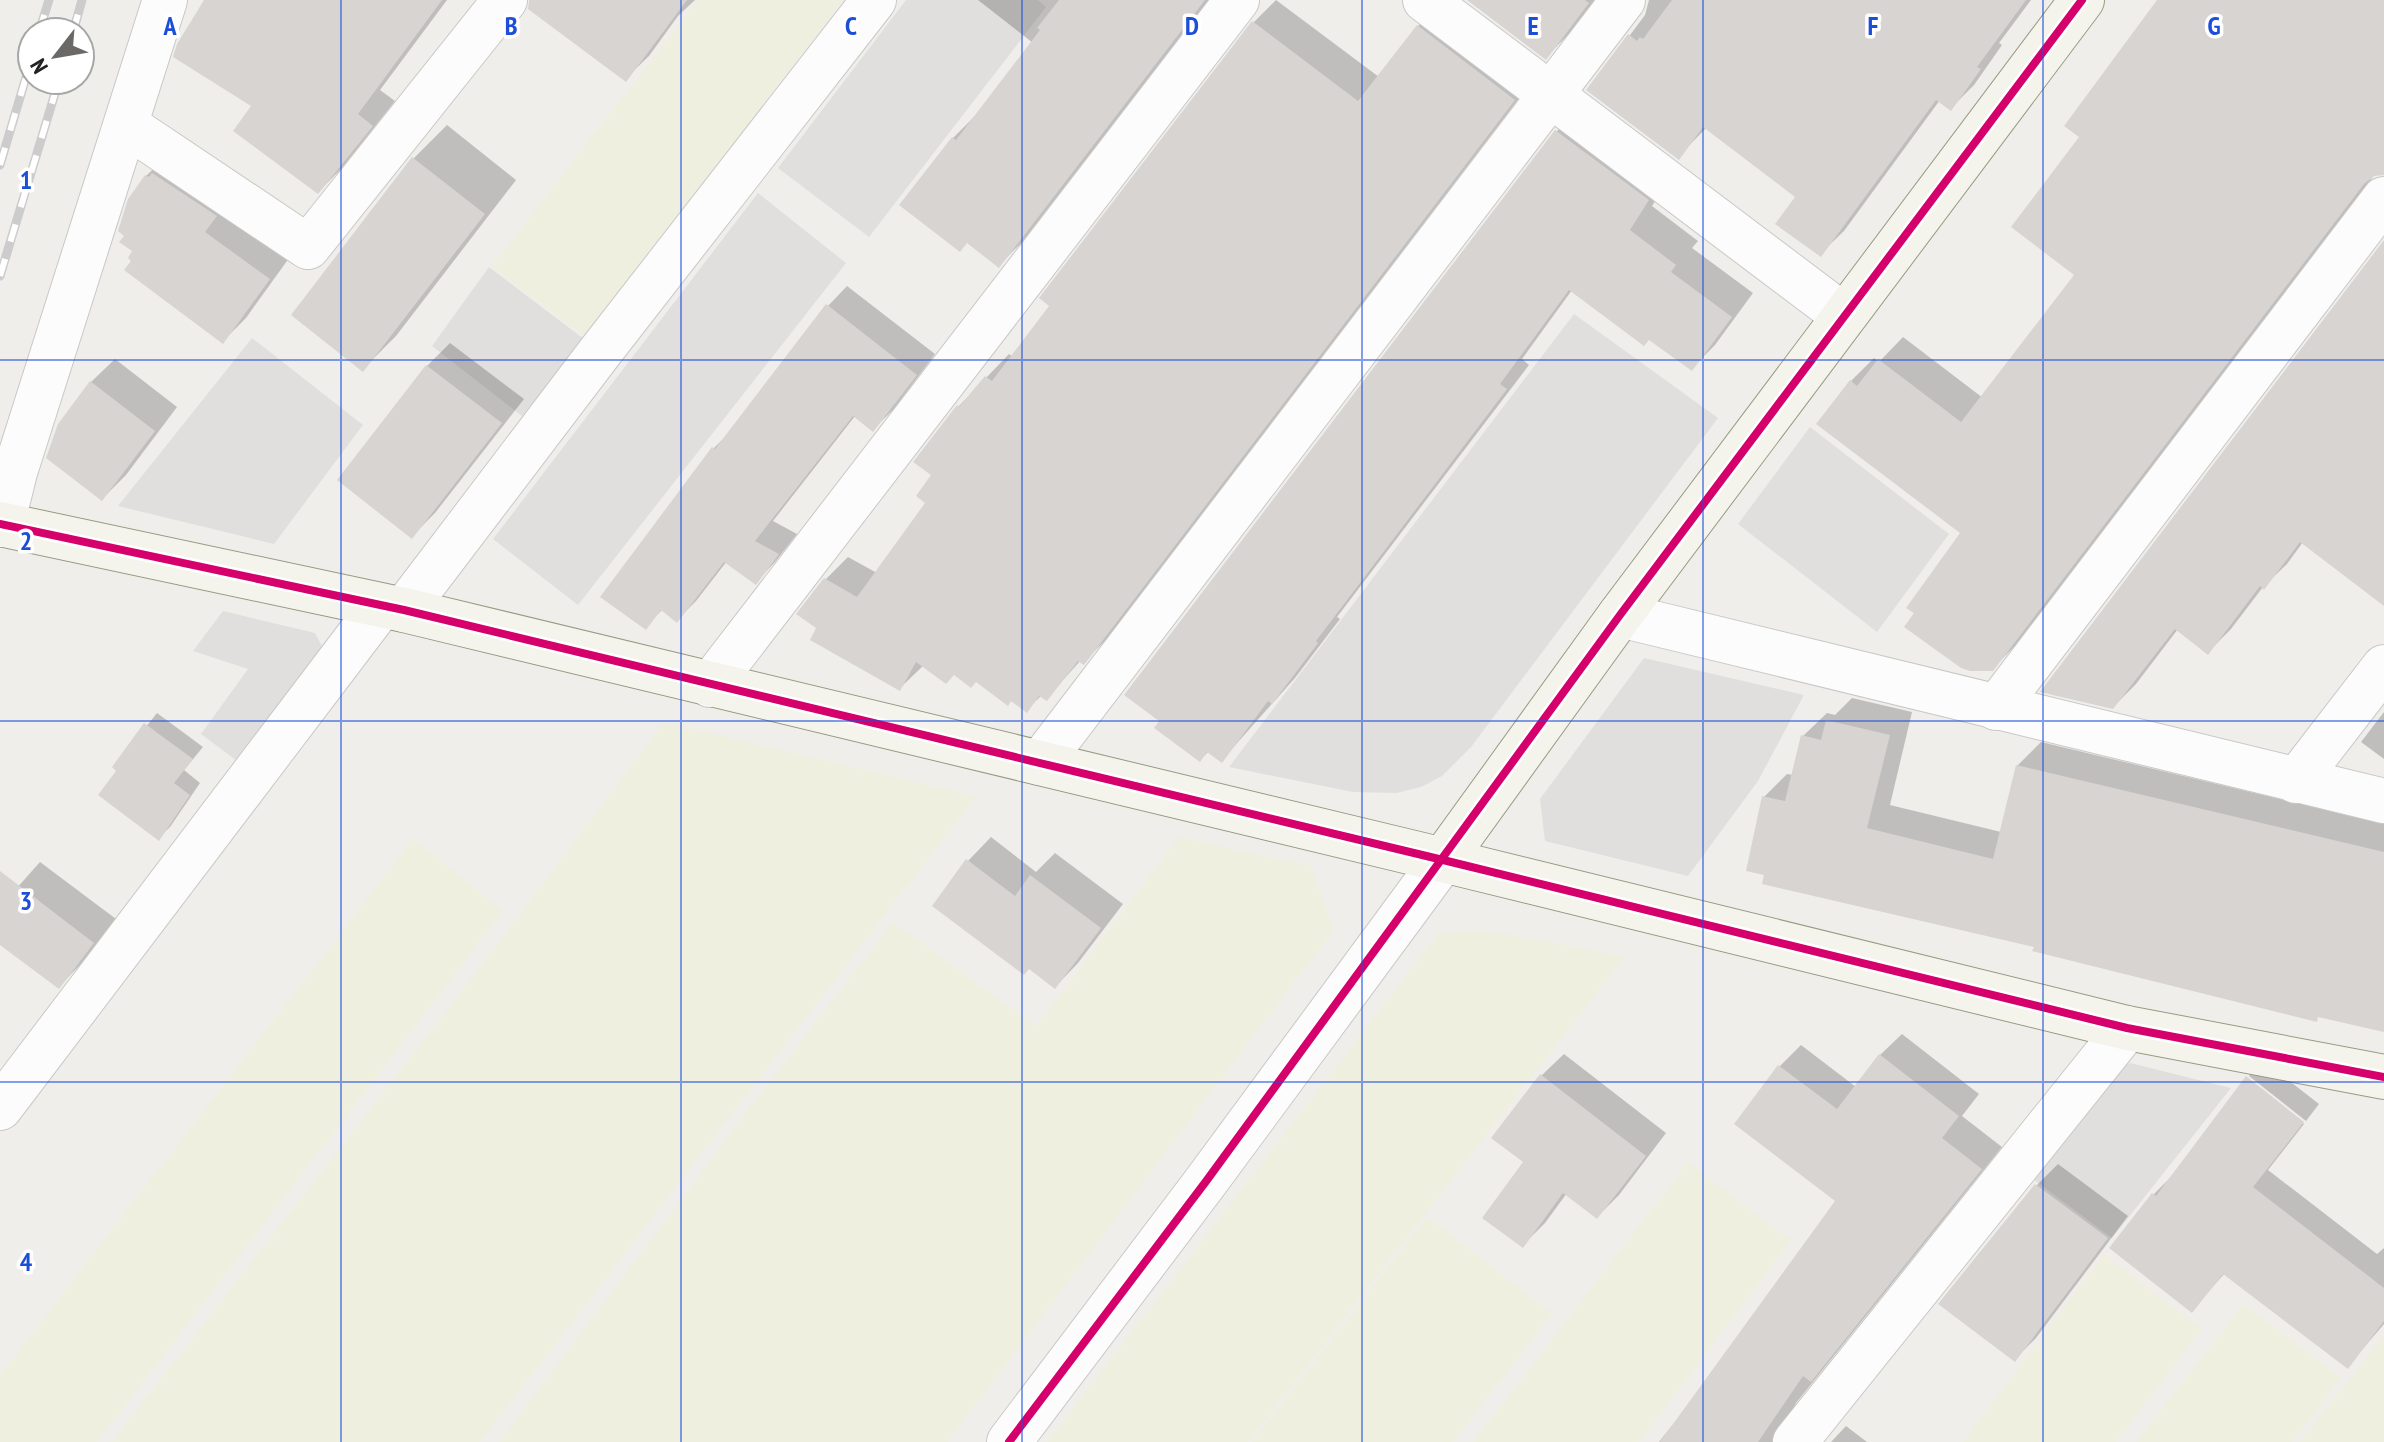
<svg xmlns="http://www.w3.org/2000/svg" width="2384" height="1442" viewBox="0 0 2384 1442" font-family="'PT Sans Narrow',sans-serif">
	<style>
		.farmland { fill: #efefdf }
		.parking { fill: #e0dfde }
		.shadow { fill: #0003 }
		.building { fill: #d7d4d2 }
		.lines { fill: none; stroke-linecap: round; stroke-linejoin: round }
		.street-casing { stroke: #c9c8c7; stroke-width: 46 }
		.secondary-casing { stroke: #999a82; stroke-width: 46 }
		.street { stroke: #fdfcfc; stroke-width: 44 }
		.secondary { stroke: #f4f4ed; stroke-width: 44 }
		.rail-casing { stroke: #ccc; stroke-width: 9 }
		.rail { stroke: #fff; stroke-width: 6; stroke-dasharray: 18; stroke-linecap: butt }
		.cycleway-casing { stroke: #fff; stroke-width: 13 }
		.cycleway { stroke: #d6006c; stroke-width: 8 }
		.grid { fill: none; stroke: #1d4ed8; stroke-width: 2; stroke-opacity: 0.55 }
		.grid-label { font-size: 26px; text-anchor: middle; font-weight: bold; fill: #1d4ed8; stroke: #fff; stroke-width: 7; stroke-linejoin: round; paint-order: stroke }
	</style>
	<rect width="100%" height="100%" fill="#f0eeeb"/>
	<g class="farmland">
		<path d="M698,0h145l-258,337 -94,-70z"/>
		<path d="M664,722l312,74 -496,646h-368l363,-468z"/>
		<path d="M1179,837l132,29 22,65 -386,511h-448l254,-339 140,-181 143,105z"/>
		<path d="M413,839l90,72 -406,531h-97v-67z"/>
		<path d="M1484,930l141,26 -377,486h-201l392,-509z"/>
		<path d="M1688,1162l103,78 -152,202h-166z"/>
		<path d="M1427,1217l125,96 -99,129h-201z"/>
		<path d="M2104,1254l98,75 -86,113h-154z"/>
		<path d="M2244,1304l97,74 -49,64h-156z"/>
		<path d="M2384,1335v107h-84z"/>
	</g>
	<g class="parking">
		<path d="M906,0h132l8,7 -177,230 -91,-69z"/>
		<path d="M758,193l88,70 -268,342 -85,-66z"/>
		<path d="M489,267l95,72 -62,77 -90,-70z"/>
		<path d="M1574,314l144,104 -247,329 -29,29 -21,11 -24,6 -44,-1 -124,-25z"/>
		<path d="M252,338l111,87 -89,119 -156,-38z"/>
		<path d="M1810,427l139,107 -72,98 -139,-108z"/>
		<path d="M223,611l92,22 11,21 -81,113 -44,-33 47,-65 -55,-18z"/>
		<path d="M1644,658l160,37 -46,86 -70,95 -143,-35 -5,-42z"/>
		<path d="M2130,1063l101,25 -119,150 -79,-59 87,-112z"/>
	</g>
	<g class="shadow">
		<path d="M207,0h240l-67,90 15,11 -54,68 -23,23 -64,-87z"/>
		<path d="M530,0h165l-17,16 -29,40 -24,23z"/>
		<path d="M978,0h231l-187,242 -23,23 -46,-127 23,-23 57,-72z"/>
		<path d="M1276,0l103,77 39,-51 23,-22 95,72 -430,564 -23,22 -2,-2 -34,38 -5,-3 -16,15 -49,-30 -53,-15 -24,23 -81,-60 6,-48 23,-23 29,16 51,-70 6,-28 24,-68 51,-53 4,3 38,-52 -9,-7 212,-276z"/>
		<path d="M1472,0h123l-26,34 -23,23z"/>
		<path d="M1649,0h382l-32,43 3,2 -28,40 -23,23 -11,-8 -96,131 -24,23 -22,-57 -91,-70 -29,30 -89,-67 56,-75z"/>
		<path d="M2159,0h225v173l-9,1 -359,471 -24,24 -29,-136 -112,-152 23,-23 5,4 24,-25 80,61 94,-124 5,-137z"/>
		<path d="M1580,108l91,68 -19,30 46,35 -6,7 61,45 -38,52 -23,23 -42,-30 -78,-48 -50,69 7,6 -192,252 3,2 -45,59 -73,82 -13,-9 -9,9 -38,-39 -36,-27 431,-563z"/>
		<path d="M447,125l69,55 -120,156 -33,33 -69,-55 120,-156z"/>
		<path d="M170,153l122,101 -46,64 -23,23 -89,-80 12,-85z"/>
		<path d="M2384,244v359l-81,-61 -16,22 -24,23 -32,42 -23,23 -30,-23 -42,55 -23,23z"/>
		<path d="M847,286l88,68 -42,56 -20,19 -18,-13 -82,105 24,13 -22,28 -19,20 -29,-21 -31,40 -19,19 -14,-11 -18,18 69,-179 18,-18 96,-124z"/>
		<path d="M450,343l74,56 -89,114 -23,23 15,-170z"/>
		<path d="M115,359l62,48 -51,68 -24,24 -11,-117z"/>
		<path d="M1852,698l60,14 -22,93 111,27 16,-66 24,-24 343,82v200l-346,-79 -274,-148 23,-23 6,1 10,-39 24,-23 8,2z"/>
		<path d="M2384,712v47l-23,-17z"/>
		<path d="M157,713l46,34 -19,23 16,13 -30,44 -12,11 -39,-68 -5,-3z"/>
		<path d="M991,837l45,35 19,-19 68,51 -45,59 -23,24 -87,-126z"/>
		<path d="M40,862l76,57 -34,44 -24,24 -58,-45v-35z"/>
		<path d="M1902,1034l77,60 -17,22 40,31 -206,256 -5,13 13,26h-145l32,-40 147,-201 -101,-77 43,-58 21,-21 55,42 24,-32z"/>
		<path d="M1564,1054l102,79 -47,62 -22,22 -30,-24 -22,30 -22,22 3,-83 -32,-24 48,-63z"/>
		<path d="M2264,1061l55,43 -13,17 -57,-45z"/>
		<path d="M2247,1079l57,45 -36,46 109,84 7,-6v76l-36,42 -123,-93 -33,37 -38,-116 16,-16z"/>
		<path d="M2058,1164l70,52 -92,122 -21,21 21,-173z"/>
		<path d="M1846,1426l21,16h-36z"/>
	</g>
	<g class="building">
		<path d="M204,0h238l-84,114 15,12 -55,68 -85,-63 18,-25 -78,-49 4,-13z"/>
		<path d="M529,0h158l-61,82 -98,-73z"/>
		<path d="M1059,0h146l-206,268 -32,-25 -7,9 -61,-47 53,-68 4,3 84,-110 -3,-2z"/>
		<path d="M1467,0h118l4,3 -43,57z"/>
		<path d="M1672,0h354l-49,67 4,2 -30,42 -15,-11 -115,157 -46,-33 20,-27 -92,-70 -24,33 -93,-70 42,-56 9,7 3,-4 3,2z"/>
		<path d="M2157,0h227v175l-10,1 -10,8 -371,487h-23l-9,-3 -57,-41 10,-14 -8,-5 54,-75 -144,-109 34,-44 7,6 21,-27 83,63 113,-147 -63,-48 68,-90 -15,-11z"/>
		<path d="M1252,21l106,80 59,-76 98,75 -431,565 -6,-4 -31,40 -8,-5 -12,17 -16,-12 -3,5 -32,-24 -5,6 -17,-13 -8,9 -30,-22 -16,29 -90,-51 6,-12 -20,-14 28,-36 33,19 68,-94 -9,-7 15,-21 -18,-13 44,-57 2,2 26,-31 7,5 57,-75 -10,-8z"/>
		<path d="M1555,130l94,70 -19,30 46,35 -5,7 61,45 -40,54 -43,-31 -5,6 -75,-56 -69,94 7,5 -191,252 2,2 -46,61 -4,-3 -46,62 -15,-11 -7,10 -46,-34 5,-7 -35,-26z"/>
		<path d="M412,157l73,57 -122,158 -72,-57z"/>
		<path d="M152,173l65,43 -12,16 65,47 -47,65 -99,-74 7,-9 -3,-3 4,-7 -13,-9 5,-6 -6,-5 10,-32 17,-24 4,2z"/>
		<path d="M2384,240v366l-84,-64 -36,48 -4,-4 -52,69 -33,-26 -62,80 -73,-17z"/>
		<path d="M826,304l91,71 -44,57 -20,-16 -98,125 24,13 -23,31 -32,-23 -47,61 -16,-13 -15,20 -46,-33 112,-150 3,2z"/>
		<path d="M426,365l76,58 -90,116 -75,-59z"/>
		<path d="M90,381l65,50 -53,70 -56,-43 12,-34z"/>
		<path d="M1826,720l64,15 -23,93 126,31 23,-94 368,87v180l-66,-15 -1,5 -285,-71 2,-4 -272,-63 2,-9 -18,-4 16,-75 23,5 16,-66 20,5z"/>
		<path d="M144,723l49,36 -19,24 16,12 -31,46 -61,-46 18,-24 -4,-4z"/>
		<path d="M966,859l49,37 15,-21 71,53 -46,61 -26,-20 -5,6 -92,-69z"/>
		<path d="M0,871l94,72 -35,46 -59,-44z"/>
		<path d="M1879,1054l80,62 -17,22 40,31 -171,213 -8,-6 -45,66h-98l175,-241 -101,-77 44,-59 59,44z"/>
		<path d="M1540,1074l106,82 -49,63 -34,-26 -40,55 -41,-30 41,-56 -32,-24z"/>
		<path d="M2246,1076l58,46 -51,65 131,101v33l-36,48 -125,-95 -31,39 -83,-65 43,-55 4,3z"/>
		<path d="M2035,1184l73,54 -93,124 -77,-58z"/>
	</g>
	<g class="lines">
		<defs>
			<g id="street">
				<path d="M1425,0l419,316"/>
				<path d="M126,125l182,122 197,-247"/>
				<path d="M2,525l13,-53 150,-472"/>
				<path d="M404,610l196,-258 274,-352"/>
				<path d="M1620,615l764,186"/>
				<path d="M710,685l527,-685"/>
				<path d="M1996,708l388,-509"/>
				<path d="M1040,763l583,-763"/>
				<path d="M2296,781l88,-114"/>
				<path d="M0,1108l381,-502"/>
				<path d="M1009,1442l198,-262 236,-320"/>
				<path d="M1795,1442l332,-414"/>
			</g>
			<g id="secondary">
				<path d="M0,524l404,86 1039,250 684,168 257,49"/>
				<path d="M1443,860l177,-245 462,-615"/>
			</g>
		</defs>
		<use href="#street" class="street-casing"/>
		<use href="#secondary" class="secondary-casing"/>
		<use href="#street" class="street"/>
		<use href="#secondary" class="secondary"/>
		<defs>
			<g id="rail">
				<path d="M39,32l10,-32"/>
				<path d="M73,32l9,-32"/>
				<path d="M0,165l32,-108"/>
				<path d="M0,276l59,-196"/>
			</g>
		</defs>
		<use href="#rail" class="rail-casing"/>
		<use href="#rail" class="rail"/>
		<defs>
			<g id="cycleway">
				<path d="M0,524l404,86 1039,250 684,168 257,49"/>
				<path d="M1009,1442l198,-262 413,-565 462,-615"/>
			</g>
		</defs>
		<use href="#cycleway" class="cycleway-casing"/>
		<use href="#cycleway" class="cycleway"/>
	</g>
	<path class="grid" d="M341,0v1442M681,0v1442M1022,0v1442M1362,0v1442M1703,0v1442M2043,0v1442M0,360h2384M0,721h2384M0,1082h2384"/>
	<g class="grid-label">
		<text x="170" y="35">A</text>
		<text x="511" y="35">B</text>
		<text x="851" y="35">C</text>
		<text x="1192" y="35">D</text>
		<text x="1533" y="35">E</text>
		<text x="1873" y="35">F</text>
		<text x="2214" y="35">G</text>
		<text x="26" y="189">1</text>
		<text x="26" y="550">2</text>
		<text x="26" y="910">3</text>
		<text x="26" y="1271">4</text>
	</g>
	<g transform="translate(56 56) rotate(239)"><circle r="38" fill="#ffffff" stroke="#a7a7a7" stroke-width="2"/>
	<path d="M0-6L14 30L0 20L-14 30Z" fill="#6a6968"/>
	<text y="-12" font-size="22" font-weight="bold" text-anchor="middle" fill="#222222">N</text>
	</g>
</svg>
